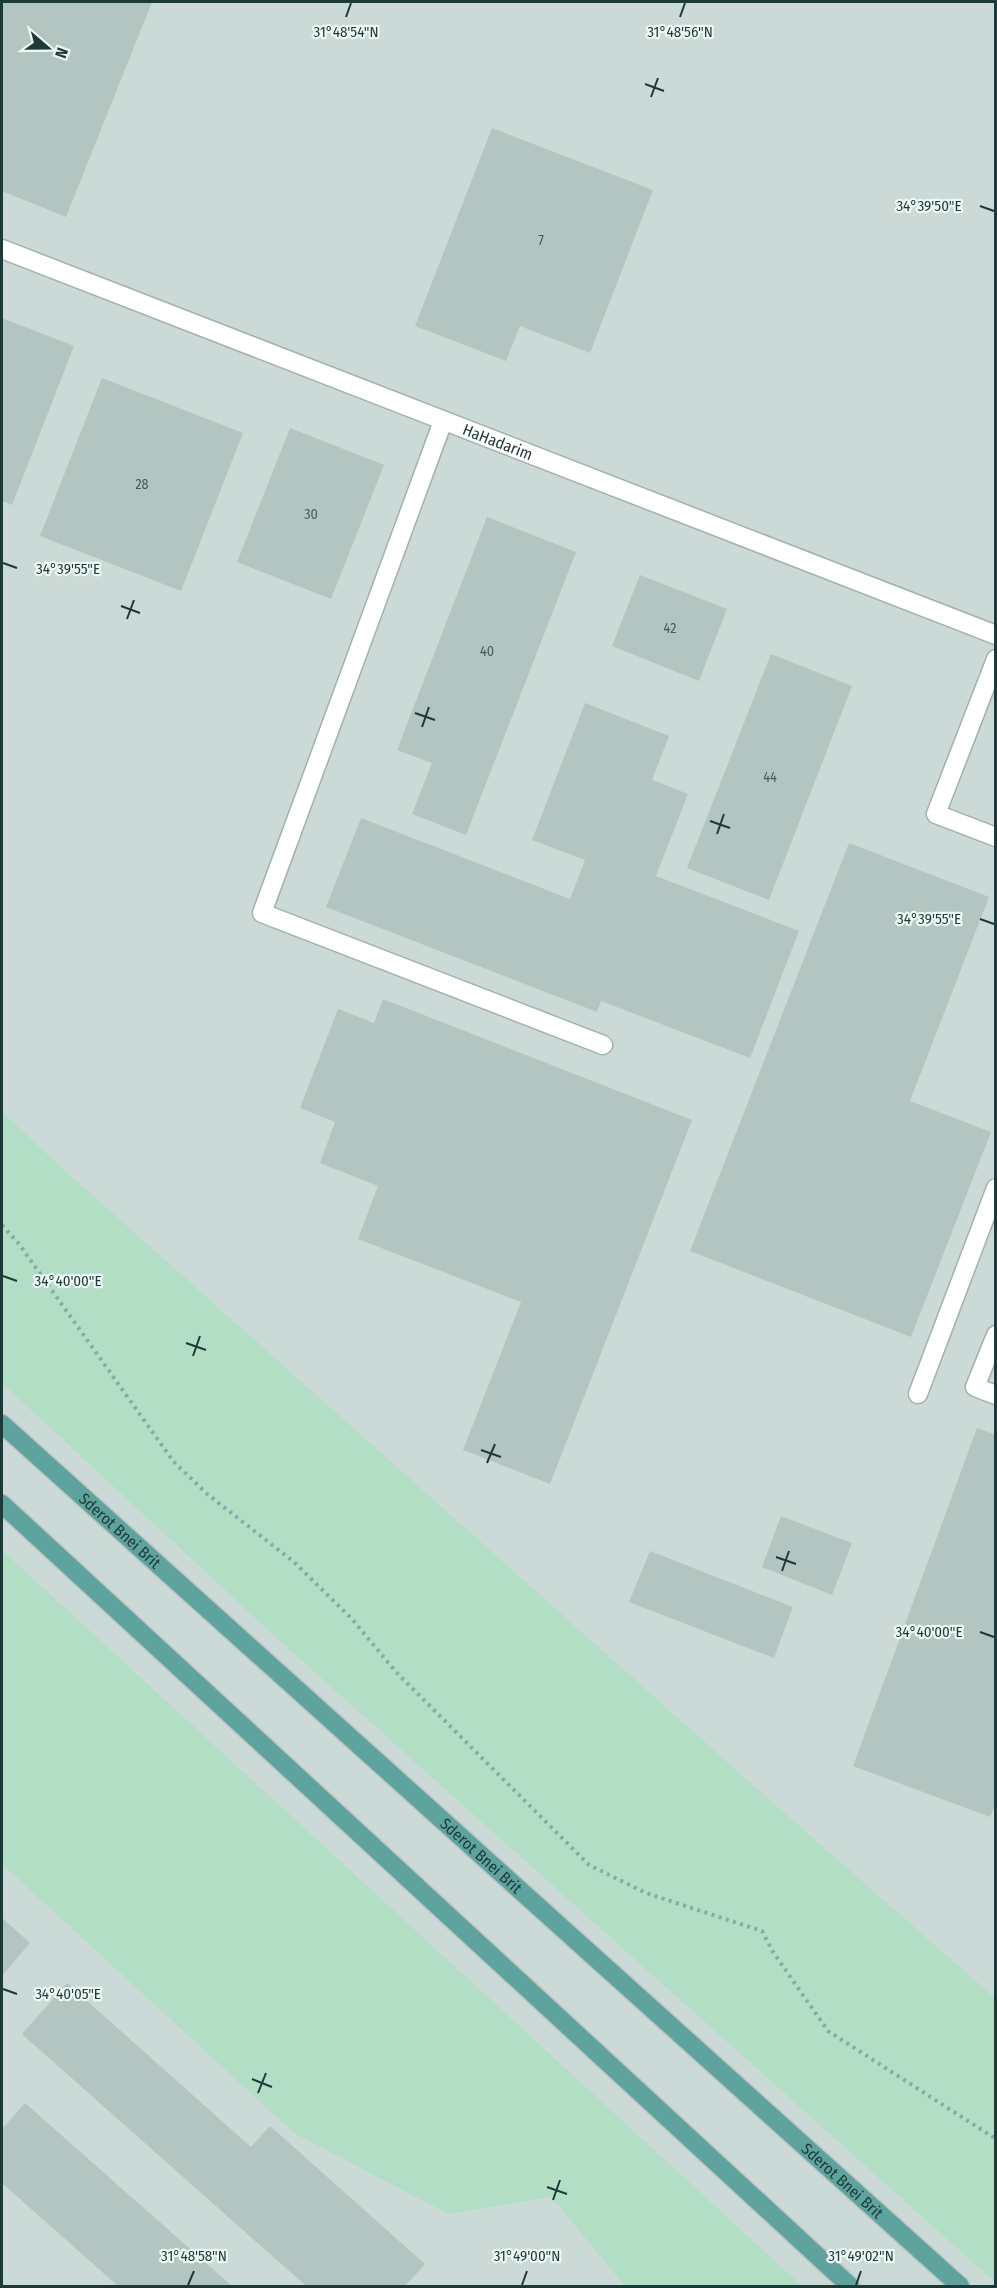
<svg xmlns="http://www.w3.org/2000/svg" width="997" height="2288" viewBox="0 0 997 2288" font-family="'Fira Sans Condensed',sans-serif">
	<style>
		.built { fill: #cbdad6 }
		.green { fill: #b3dec6 }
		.building { fill: #b2c5c0 }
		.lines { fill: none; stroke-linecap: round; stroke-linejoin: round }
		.minor-casing { stroke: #a0b2af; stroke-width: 21 }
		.major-casing { stroke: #bcc4c3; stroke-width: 21 }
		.path { stroke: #7bb0a9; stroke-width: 4; stroke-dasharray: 3 4.5; stroke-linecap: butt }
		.minor { stroke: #fff; stroke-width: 18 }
		.major { stroke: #5ea39e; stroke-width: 18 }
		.ticks { fill: none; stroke: #1e3a38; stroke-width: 2 }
		.labels { text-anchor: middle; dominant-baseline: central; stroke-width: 4.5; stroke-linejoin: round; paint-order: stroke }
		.number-label { font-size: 14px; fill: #435d5a }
		.street-label { font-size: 16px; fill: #1e3a38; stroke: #edf7f4 }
		.ticks-label { font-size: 15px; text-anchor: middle; fill: #1e3a38; stroke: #edf7f4; stroke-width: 4.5; stroke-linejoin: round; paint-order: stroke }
	</style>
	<rect width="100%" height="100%" fill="#ddeae7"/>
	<rect class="built" x="2" y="2" width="993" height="2284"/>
	<g class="green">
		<path d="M2,1112l59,55 710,634 224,197v284l-713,-639 -280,-260z"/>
		<path d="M2,1550l800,736h-177l-74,-89 -103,17 -154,-81 -292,-269z"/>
	</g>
	<g class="building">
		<path d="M2,2h150l-86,215 -64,-26z"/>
		<path d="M492,128l161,62 -63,163 -70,-27 -14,35 -91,-35z"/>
		<path d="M2,318l72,28 -62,159 -10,-4z"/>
		<path d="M102,378l141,55 -62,158 -141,-55z"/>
		<path d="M290,428l94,37 -53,134 -94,-37z"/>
		<path d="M487,517l89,35 -110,283 -54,-21 20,-51 -35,-13z"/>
		<path d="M640,575l87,34 -28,72 -87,-35z"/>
		<path d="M771,654l81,32 -83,214 -82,-32z"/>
		<path d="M585,703l84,33 -17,44 36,14 -32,82 143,55 -49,127 -149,-57 -4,11 -271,-105 35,-89 209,81 15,-39 -53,-20z"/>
		<path d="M849,843l140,54 -79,204 81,31 -80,205 -221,-86z"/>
		<path d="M383,999l309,121 -142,364 -87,-34 58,-148 -163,-63 20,-53 -58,-23 15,-41 -35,-14 38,-99 36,14z"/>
		<path d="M977,1428l19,7v368l-6,14 -137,-51z"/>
		<path d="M781,1516l71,27 -20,52 -70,-28z"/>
		<path d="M650,1551l143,56 -19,51 -145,-56z"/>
		<path d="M2,1918l28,25 -28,33z"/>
		<path d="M67,1983l184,164 19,-21 155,138 -19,21 2,1h-102l-284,-252z"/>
		<path d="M25,2103l207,183h-114l-116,-103v-54z"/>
	</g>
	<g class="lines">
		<defs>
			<g id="minor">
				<path id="s1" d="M2,249l994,386"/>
				<path d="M443,421l-181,492 341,132"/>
				<path d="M996,659l-60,155 60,23"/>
				<path d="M996,1335l-21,52 21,8"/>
				<path d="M918,1394l78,-206"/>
			</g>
			<g id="major">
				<path id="s2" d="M2,1424l958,862"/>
				<path d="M2,1504l848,782"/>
			</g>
		</defs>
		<use href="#minor" class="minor-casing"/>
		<use href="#major" class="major-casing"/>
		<path class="path" d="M2,1225l17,19 154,217 33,32 88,69 58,57 44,53 193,193 57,28 116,38 11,21 55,79 168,108"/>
		<use href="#minor" class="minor"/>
		<use href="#major" class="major"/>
	</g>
	<path class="ticks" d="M346,17l5,-14M680,17l5,-14M645,84l19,7M651,97l7,-19M980,206l14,5M3,563l14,5M121,606l19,7M127,619l7,-19M415,713l20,7M422,727l7,-20M710,821l20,7M717,834l7,-20M980,919l14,5M3,1276l14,5M186,1343l20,7M193,1356l7,-20M481,1450l20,7M487,1463l8,-19M776,1557l20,7M782,1571l7,-20M980,1632l14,5M3,1989l14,5M252,2079l20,8M258,2093l8,-20M547,2187l20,7M553,2200l7,-20M188,2285l6,-14M522,2285l5,-14M856,2285l5,-14"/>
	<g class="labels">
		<g class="number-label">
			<text x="541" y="240">7</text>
			<text x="142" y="484">28</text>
			<text x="311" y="514">30</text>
			<text x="670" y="628">42</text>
			<text x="487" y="651">40</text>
			<text x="770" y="777">44</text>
		</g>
		<g class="street-label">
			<text stroke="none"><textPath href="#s1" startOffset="532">HaHadarim</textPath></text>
			<text stroke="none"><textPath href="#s2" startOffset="159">Sderot Bnei Brit</textPath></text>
			<text stroke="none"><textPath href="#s2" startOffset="645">Sderot Bnei Brit</textPath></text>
			<text stroke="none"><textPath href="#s2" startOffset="1131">Sderot Bnei Brit</textPath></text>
		</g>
	</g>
	<g class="ticks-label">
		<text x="680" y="37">31°48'56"N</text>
		<text x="346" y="37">31°48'54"N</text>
		<text x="929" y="211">34°39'50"E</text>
		<text x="68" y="574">34°39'55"E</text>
		<text x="929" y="924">34°39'55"E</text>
		<text x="68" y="1286">34°40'00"E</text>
		<text x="929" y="1637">34°40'00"E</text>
		<text x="68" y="1999">34°40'05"E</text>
		<text x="194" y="2261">31°48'58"N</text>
		<text x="527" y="2261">31°49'00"N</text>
		<text x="861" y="2261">31°49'02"N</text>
	</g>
	<rect width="997" height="2288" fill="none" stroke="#1e3a38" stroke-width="6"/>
	<g transform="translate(48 48) rotate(110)" stroke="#edf7f4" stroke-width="4.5" paint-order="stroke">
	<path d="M0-4.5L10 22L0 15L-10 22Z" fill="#1e3a38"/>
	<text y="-9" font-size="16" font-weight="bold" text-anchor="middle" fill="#1e3a38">N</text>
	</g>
</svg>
